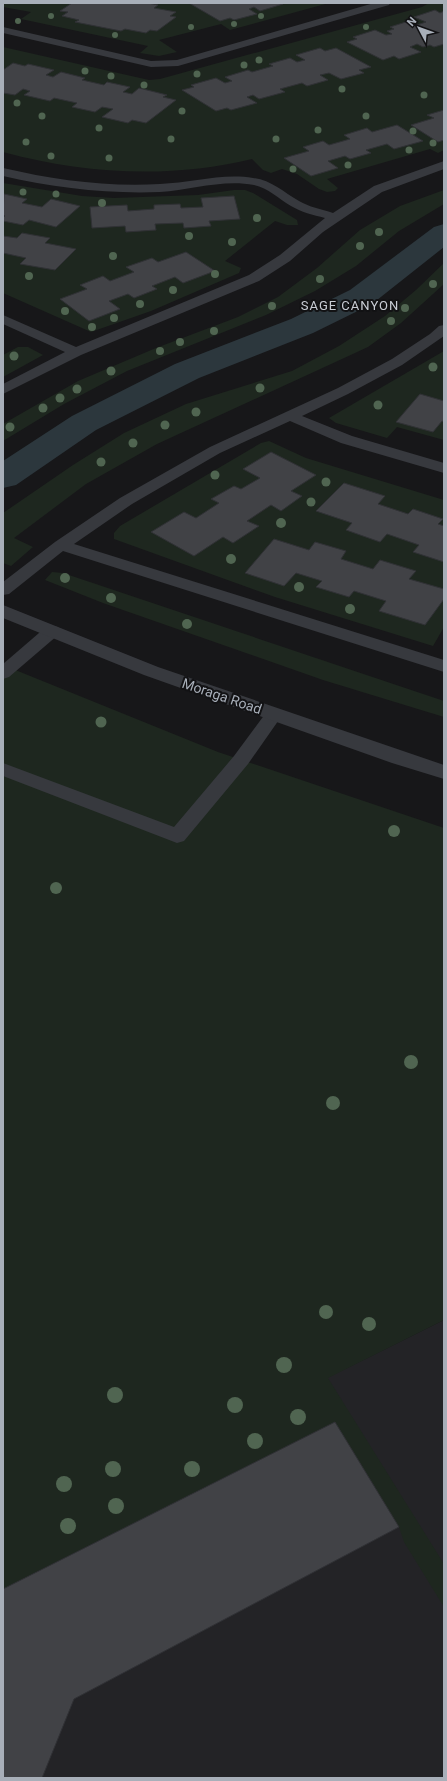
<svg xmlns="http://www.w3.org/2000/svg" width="447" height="1781" viewBox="0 0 447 1781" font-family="Roboto,sans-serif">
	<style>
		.built { fill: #232326 }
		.green { fill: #1e271f }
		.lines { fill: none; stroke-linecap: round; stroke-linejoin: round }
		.canal { fill: #2c373d; fill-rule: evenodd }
		.building { fill: #414246; stroke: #303135 }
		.service { fill: #37393e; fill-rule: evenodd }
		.tertiary { fill: #37393e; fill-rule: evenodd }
		.tree { fill: #506551 }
		.labels { text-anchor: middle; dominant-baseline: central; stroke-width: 4; stroke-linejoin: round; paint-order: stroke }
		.far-neighbourhood-label { font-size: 13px; letter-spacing: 1px; fill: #c9cdd5; stroke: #121214 }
		.street-label { font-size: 14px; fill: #a8afb9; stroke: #121214 }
	</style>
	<rect width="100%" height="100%" fill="#171719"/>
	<path class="built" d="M444,1320v458h-441v-240z"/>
	<g class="green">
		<path d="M3,3h326l-99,27 -9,-6 -62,16 18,12 -18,4 -19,-3 8,-7 -127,-27 10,-7 -28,-5z"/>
		<path d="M429,3h15v147l-6,3 -8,-4 -103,30 11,9 -3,3 -8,1 -8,-3 -22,-15 -15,-5 -11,4 -8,-3 -11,-11c-81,20 -169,15 -249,-7v-105l146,33 11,-1 262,-72z"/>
		<path d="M3,183l79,13 32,2 84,-3 36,-5h11l8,3 44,27 1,5h-11l-12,-4 -50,40 16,7 -2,5 -88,38 -60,21 -88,-39z"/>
		<path d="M444,190v14l-45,27 -43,35 -41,25 -49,24 -139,56 -63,33 -61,37v-17l75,-43 78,-33 82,-31 40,-20 39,-29 43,-38 40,-24z"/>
		<path d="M444,263v21l-43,39 -33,24 -211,97 -71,40 -72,54 19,9 -22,19 -8,-3v-50l70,-48 51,-32 62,-29 106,-33 47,-25 46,-30 31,-26z"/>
		<path d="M18,347h10l15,8 -40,22v-22z"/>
		<path d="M444,351v89l-47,-13 -10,11 -51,-15 -7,-5z"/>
		<path d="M269,441l37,17 138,42v127l-11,19 -158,-49 -161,-58v-6l6,-7 141,-83z"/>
		<path d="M52,572l11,1 381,128v16l-121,-37 -220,-77 -58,-23z"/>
		<path d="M3,665l215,87 226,76v492l-116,58 116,186v43l-40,-65 -5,-15 -64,-105 -332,167z"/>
	</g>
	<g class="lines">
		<path class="canal" d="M444,224v23l-72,57 -59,29 -114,45 -103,52 -80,55 -13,3v-27l69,-45 103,-52 116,-45 59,-29 84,-63z"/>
	</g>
	<g class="building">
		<path d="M72,3h76l10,2 -4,3 22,4 -6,4 6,1 -19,14 -7,-1 -4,3 -21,-4 -4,2 -46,-9 4,-2 -17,-4 6,-4 -8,-1z"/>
		<path d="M189,3h92l2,1 -23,7 -6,-4 -5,2 8,5 -23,6 -4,-2 -10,3z"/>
		<path d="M435,10l5,3 4,-2v33l-10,3 -4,-2 -7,2 -6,-3 -7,3 11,5 -22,7 -5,-3 -11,4 -36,-18 10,-3 -4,-2 22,-7 11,5 6,-1 -5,-3 7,-2 -4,-2 19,-6 8,4 9,-3 -12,-5z"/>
		<path d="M320,48l5,3 11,-3 35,19 -12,3 5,3 -23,6 -12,-6 -9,2 8,5 -21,6 -5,-3 -22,6 5,3 -26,7 -6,-4 -6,2 10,6 -26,7 -4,-2 -11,3 -34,-21 12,-3 -3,-2 25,-7 9,5 7,-2 -7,-4 23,-7 4,2 21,-6 -4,-2 21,-6 7,4 8,-2 -9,-5z"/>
		<path d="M13,63l12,3 3,-2 26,6 -8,5 7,2 8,-5 24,6 -3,2 22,5 3,-3 23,5 -7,5 9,2 7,-6 28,7 -4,2 13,3 -30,23 -14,-3 -4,3 -26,-6 11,-8 -11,-2 -7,5 -23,-5 5,-4 -23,-5 -4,3 -26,-6 6,-4 -7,-2 -8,6 -12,-2v-23z"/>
		<path d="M444,110v30l-6,2 -27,-17 23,-7 -7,-3z"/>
		<path d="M397,125l26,16 -29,8 -7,-5 -21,6 5,3 -21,6 -5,-3 -17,5 10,7 -27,8 -27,-18 25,-7 -6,-4 20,-6 6,4 21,-6 -6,-4 23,-7 5,4z"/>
		<path d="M4,194l23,5 -5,4 20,4 9,-8 29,7 -24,21 -27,-7 -6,5 -20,-4v-4l2,-1 -2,-1z"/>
		<path d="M234,196l6,23 -31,2 2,5 -27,2 -1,-5 -28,1 1,6 -30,2 -1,-6 -33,2 -2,-21 37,-2 1,6 26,-2v-4l26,-1 1,4 22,-1 -2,-9z"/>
		<path d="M22,233l28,5 -5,5 31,6 -21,21 -35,-6 6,-6 -23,-5v-17l14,2z"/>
		<path d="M186,252l29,19 -32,12 -8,-6 -23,9 5,3 -23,9 -6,-4 -19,7 11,8 -31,12 -29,-22 27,-10 -7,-4 23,-9 7,5 24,-9 -8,-5 26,-9 6,4z"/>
		<path d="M420,394l24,7v21l-2,-1 -9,11 -37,-10z"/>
		<path d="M271,452l45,23 -25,16 11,5 -21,15 -10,-6 -24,16 12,5 -26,17 -10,-6 -29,19 -43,-24 33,-20 12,6 23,-15 -8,-4 23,-13 7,3 19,-11 -17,-9z"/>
		<path d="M344,483l41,13 -7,8 30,10 5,-5 30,10 -5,5 6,2v36l-31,-10 6,-7 -32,-11 -7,8 -34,-12 6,-7 -36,-12z"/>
		<path d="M274,539l35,11 6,-8 31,9 -5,8 32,10 7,-9 36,11 -7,8 35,10v10l-19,26 -46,-14 7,-10 -32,-10 -5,6 -33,-10 6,-6 -26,-8 -12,13 -39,-13z"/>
		<path d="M335,1422l64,105 -325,172 -32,79h-39v-189z"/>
	</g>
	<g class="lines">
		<g class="service">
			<path d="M374,3h16l-1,2 -211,61 -27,1 -148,-34v-6l148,34 26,-1z"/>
			<path d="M444,161v8l-62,23 -59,40 -33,29 -31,20 -178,74 -78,39v-10l62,-32 -62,-28v-9l73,32 173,-72 31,-20 45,-37c-12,-3 -24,-6 -34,-12 -12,-7 -23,-18 -37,-21 -31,-6 -63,5 -94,7 -53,2 -105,-4 -157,-16v-8c52,12 103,19 157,16 31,-1 62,-11 93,-6 18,2 30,14 46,23 10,6 22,8 34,12l41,-27z"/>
			<path d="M444,325v11l-42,29 -54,29 -46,22 50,20 92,27v10l-103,-30 -51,-22 -70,32 -88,51 -58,40 370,116v12l-381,-121 -54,43 -6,1v-13l52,-40 65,-44 90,-51 128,-59 54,-29 38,-25 9,-8z"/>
			<path d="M52,626l6,1 3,4 -3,4 -49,42 -6,2v-15l43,-37z"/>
			<path d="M274,708l6,2 3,4 -35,50 -64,77 -7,2 -174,-67v-13l171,64 60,-71 34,-46z"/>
		</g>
		<path class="tertiary" d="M3,605l155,62 286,98v14l-52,-16 -248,-88 -141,-57z"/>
	</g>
	<g class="tree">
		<circle cx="51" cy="16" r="3"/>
		<circle cx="261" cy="16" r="3"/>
		<circle cx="18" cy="21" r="3"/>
		<circle cx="234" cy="24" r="3"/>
		<circle cx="191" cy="27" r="3"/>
		<circle cx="366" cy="27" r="3"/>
		<circle cx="115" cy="35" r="3"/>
		<circle cx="259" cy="60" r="3.5"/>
		<circle cx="244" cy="65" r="3.5"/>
		<circle cx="85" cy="71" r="3.5"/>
		<circle cx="197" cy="74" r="3.5"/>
		<circle cx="111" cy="76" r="3.5"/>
		<circle cx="144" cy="85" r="3.5"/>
		<circle cx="342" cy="89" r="3.5"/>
		<circle cx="424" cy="95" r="3.5"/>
		<circle cx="17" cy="103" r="3.5"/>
		<circle cx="182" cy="111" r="3.5"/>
		<circle cx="42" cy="116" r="3.5"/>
		<circle cx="366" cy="116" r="3.5"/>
		<circle cx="99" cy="128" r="3.5"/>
		<circle cx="318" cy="130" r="3.5"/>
		<circle cx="413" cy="131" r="3.5"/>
		<circle cx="171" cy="139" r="3.5"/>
		<circle cx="276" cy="139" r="3.5"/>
		<circle cx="26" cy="142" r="3.5"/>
		<circle cx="433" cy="143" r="3.5"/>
		<circle cx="409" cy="150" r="3.5"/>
		<circle cx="51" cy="156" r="3.5"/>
		<circle cx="109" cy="158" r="3.5"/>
		<circle cx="348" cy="165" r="3.5"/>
		<circle cx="293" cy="169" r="3.5"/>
		<circle cx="23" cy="192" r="3.5"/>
		<circle cx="56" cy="194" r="3.5"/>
		<circle cx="102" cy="203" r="4"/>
		<circle cx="257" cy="218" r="4"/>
		<circle cx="379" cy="232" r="4"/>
		<circle cx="189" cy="236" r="4"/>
		<circle cx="232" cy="242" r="4"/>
		<circle cx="360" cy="246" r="4"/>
		<circle cx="113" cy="256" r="4"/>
		<circle cx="215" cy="274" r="4"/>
		<circle cx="29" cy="276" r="4"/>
		<circle cx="320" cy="279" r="4"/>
		<circle cx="433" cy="284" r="4"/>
		<circle cx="173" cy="290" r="4"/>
		<circle cx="140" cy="304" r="4"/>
		<circle cx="272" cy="306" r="4"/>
		<circle cx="405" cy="308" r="4"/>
		<circle cx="65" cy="311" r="4"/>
		<circle cx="114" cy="318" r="4"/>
		<circle cx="391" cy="321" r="4"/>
		<circle cx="92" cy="327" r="4"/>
		<circle cx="214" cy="331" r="4"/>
		<circle cx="180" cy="342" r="4"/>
		<circle cx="160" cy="351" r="4"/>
		<circle cx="14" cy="356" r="4.5"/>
		<circle cx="433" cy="367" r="4.5"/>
		<circle cx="111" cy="371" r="4.5"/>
		<circle cx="260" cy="388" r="4.5"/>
		<circle cx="77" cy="389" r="4.5"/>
		<circle cx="60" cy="398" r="4.5"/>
		<circle cx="378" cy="405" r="4.5"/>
		<circle cx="43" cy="408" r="4.5"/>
		<circle cx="196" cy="412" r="4.5"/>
		<circle cx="165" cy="425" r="4.5"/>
		<circle cx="10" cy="427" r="4.5"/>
		<circle cx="133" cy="443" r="4.5"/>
		<circle cx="101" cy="462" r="4.5"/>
		<circle cx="215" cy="475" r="4.5"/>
		<circle cx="326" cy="482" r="4.5"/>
		<circle cx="311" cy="502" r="4.5"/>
		<circle cx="281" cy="523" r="5"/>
		<circle cx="231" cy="559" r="5"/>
		<circle cx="65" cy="578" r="5"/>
		<circle cx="299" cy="587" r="5"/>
		<circle cx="111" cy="598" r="5"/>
		<circle cx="350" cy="609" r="5"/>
		<circle cx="187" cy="624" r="5"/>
		<circle cx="101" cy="722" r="5.5"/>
		<circle cx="394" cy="831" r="6"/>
		<circle cx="56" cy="888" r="6"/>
		<circle cx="411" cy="1062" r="7"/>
		<circle cx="333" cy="1103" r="7"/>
		<circle cx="326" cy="1312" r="7"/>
		<circle cx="369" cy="1324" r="7"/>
		<circle cx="284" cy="1365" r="8"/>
		<circle cx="115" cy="1395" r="8"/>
		<circle cx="235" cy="1405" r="8"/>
		<circle cx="298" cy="1417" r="8"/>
		<circle cx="255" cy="1441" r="8"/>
		<circle cx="113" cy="1469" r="8"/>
		<circle cx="192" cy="1469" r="8"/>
		<circle cx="64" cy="1484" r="8"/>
		<circle cx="116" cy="1506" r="8"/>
		<circle cx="68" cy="1526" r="8"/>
	</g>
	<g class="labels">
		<g class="far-neighbourhood-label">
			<text x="350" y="305">SAGE CANYON</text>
		</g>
		<g class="street-label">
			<text transform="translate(222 696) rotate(19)">Moraga Road</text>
		</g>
	</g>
	<rect width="447" height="1781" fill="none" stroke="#a8afb9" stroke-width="8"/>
	<g transform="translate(419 28) rotate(311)" stroke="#121214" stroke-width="3" paint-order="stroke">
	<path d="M0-3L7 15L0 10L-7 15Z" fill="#a8afb9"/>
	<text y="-6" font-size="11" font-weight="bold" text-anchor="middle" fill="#a8afb9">N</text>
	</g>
</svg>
